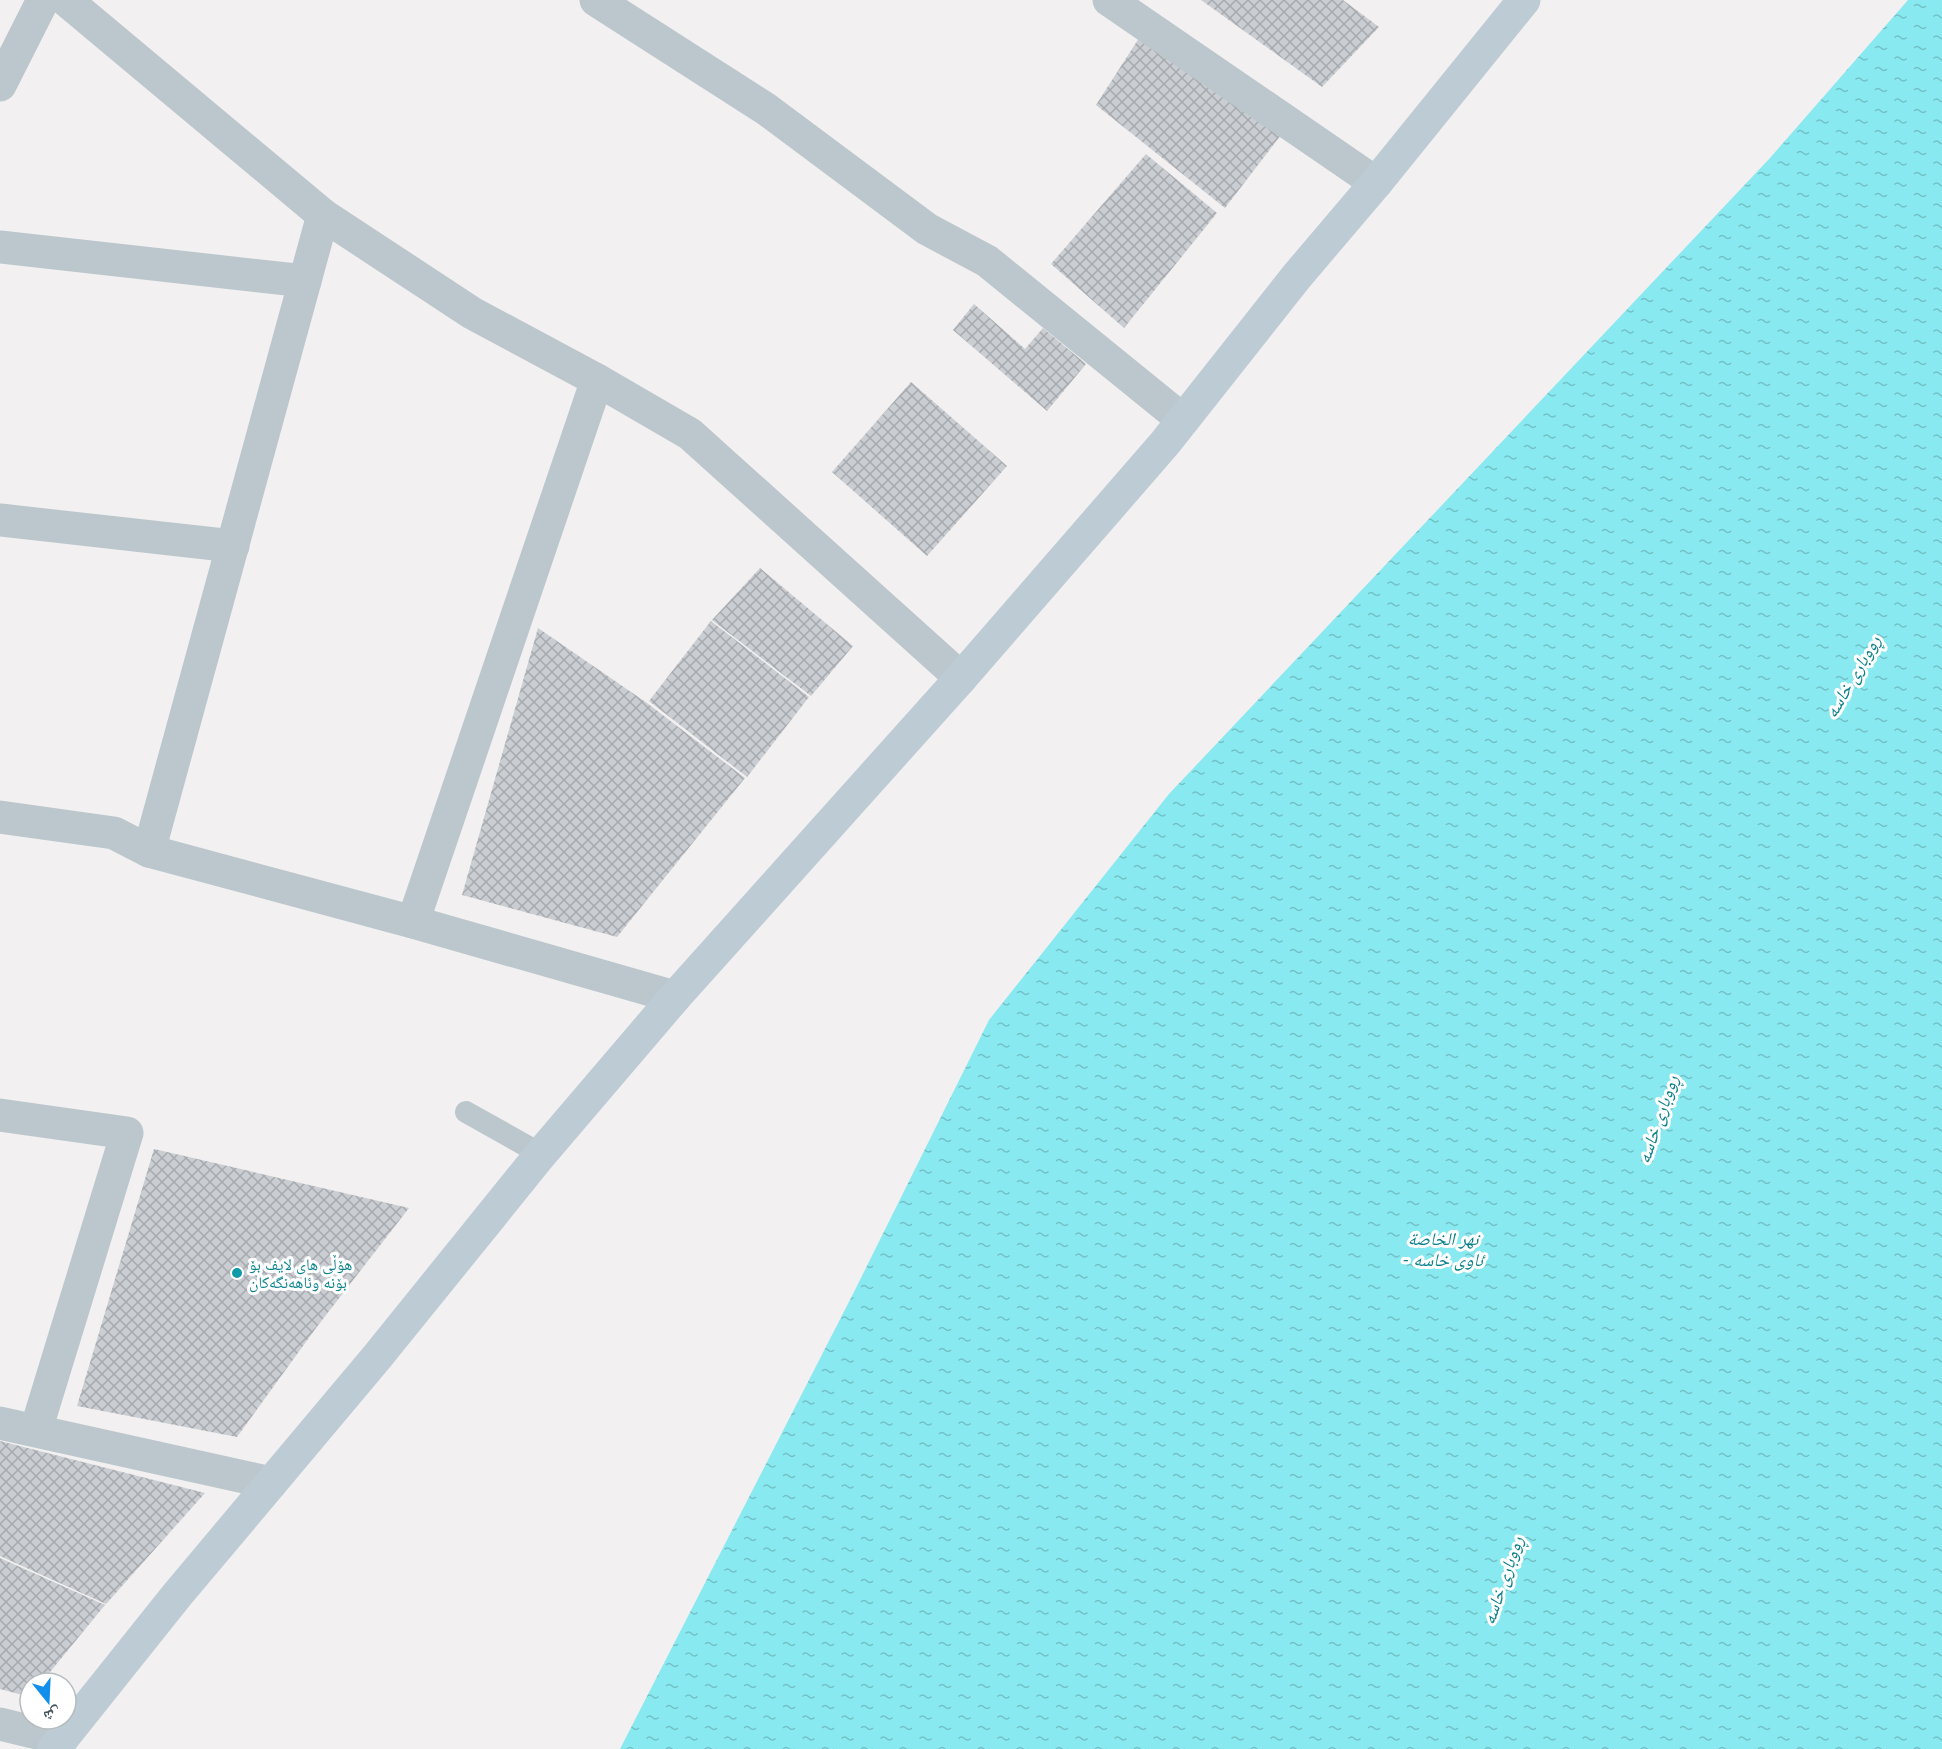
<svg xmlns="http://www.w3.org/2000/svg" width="1942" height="1749" viewBox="0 0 1942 1749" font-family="'Open Sans','Noto Naskh Arabic',sans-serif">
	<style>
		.water { fill: url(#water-ripples) }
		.building { fill: url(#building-cross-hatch) }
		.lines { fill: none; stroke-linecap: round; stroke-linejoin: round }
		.lane { stroke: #bbc7cd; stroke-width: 22 }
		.street { stroke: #bbc7cd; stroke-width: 33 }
		.secondary { stroke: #bdcbd4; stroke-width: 33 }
		.culture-dot { fill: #0f9aa8; stroke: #fff; stroke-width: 2 }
		.labels { text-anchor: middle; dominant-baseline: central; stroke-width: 6; stroke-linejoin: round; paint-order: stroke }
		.culture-label { font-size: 16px; fill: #0d838f; stroke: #fff; text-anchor: start }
		.water-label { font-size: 18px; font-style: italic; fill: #0a818a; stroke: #fff }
	</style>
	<defs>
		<pattern id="water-ripples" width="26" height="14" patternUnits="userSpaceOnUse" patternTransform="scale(1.5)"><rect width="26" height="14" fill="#89e9f0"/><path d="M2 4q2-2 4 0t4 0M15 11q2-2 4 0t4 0" fill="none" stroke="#72c0c6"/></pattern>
		<pattern id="building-cross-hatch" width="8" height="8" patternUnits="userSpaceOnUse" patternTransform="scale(1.5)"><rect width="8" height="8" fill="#caced3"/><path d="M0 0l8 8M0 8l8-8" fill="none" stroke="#a6aaae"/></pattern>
	</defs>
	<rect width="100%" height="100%" fill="#f2f0f0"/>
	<path class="water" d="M1908,0h34v1749h-1322l234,-457 135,-272 180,-226 601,-636z"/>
	<g class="building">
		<path d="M1201,0h142l36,27 -57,60z"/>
		<path d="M1141,35l140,100 -56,73 -129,-103z"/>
		<path d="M1146,154l71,59 -93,115 -73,-64z"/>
		<path d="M974,304l51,45 18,-21 43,36 -39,47 -94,-81z"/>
		<path d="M911,382l96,84 -80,90 -95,-84z"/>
		<path d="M760,568l93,78 -42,50 -99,-76z"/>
		<path d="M711,621l98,76 -62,80 -98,-76z"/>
		<path d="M538,628l109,75 98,75 -128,159 -155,-42z"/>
		<path d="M154,1149l255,59 -93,120 -79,109 -160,-31z"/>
		<path d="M0,1441l205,52 -99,111 -106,-48z"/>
		<path d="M0,1558l105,47 -64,78h-11v14l-30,-8z"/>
	</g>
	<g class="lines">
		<path class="lane" d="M466,1112l75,42"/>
		<g class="street">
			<path d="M66,0l257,215 149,98 125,67 93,54 271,244"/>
			<path d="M596,0l170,109 161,120 60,32 196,159"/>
			<path d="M1109,0l267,183"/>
			<path d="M0,85l43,-85"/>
			<path d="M0,247l305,34"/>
			<path d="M0,520l233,26"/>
			<path d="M0,817l114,16 35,18 264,71 262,75"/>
			<path d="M149,851l174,-636"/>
			<path d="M413,922l184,-542"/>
			<path d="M0,1115l127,18 -91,297"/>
			<path d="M0,1423l271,60"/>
			<path d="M0,1724l62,15"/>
		</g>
		<path class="secondary" d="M54,1749l123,-154 200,-238 164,-203 134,-157 286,-319 204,-235 132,-167 79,-93 148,-183"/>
	</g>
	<circle class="culture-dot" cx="237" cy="1273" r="6"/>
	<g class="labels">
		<g class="culture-label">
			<text x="249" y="1264">هۆڵی های لایف بۆ<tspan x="249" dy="18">بۆنە وئاهەنگەکان</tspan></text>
		</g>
		<g class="water-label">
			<text transform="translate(1852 676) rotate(-60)">ڕووباری خاسە</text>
			<text transform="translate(1657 1119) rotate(-71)">ڕووباری خاسە</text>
			<text x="1443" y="1238">نهر الخاصة<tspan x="1443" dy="21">- ئاوی خاسە</tspan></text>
			<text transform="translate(1502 1580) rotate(-71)">ڕووباری خاسە</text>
		</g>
	</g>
	<g transform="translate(48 1701) rotate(162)"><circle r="28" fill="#ffffff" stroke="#b5bcbf" stroke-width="1.5"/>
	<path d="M0-4.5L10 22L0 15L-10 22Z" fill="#128fea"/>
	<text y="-9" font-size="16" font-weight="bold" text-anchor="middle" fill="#47575e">ش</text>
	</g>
</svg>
